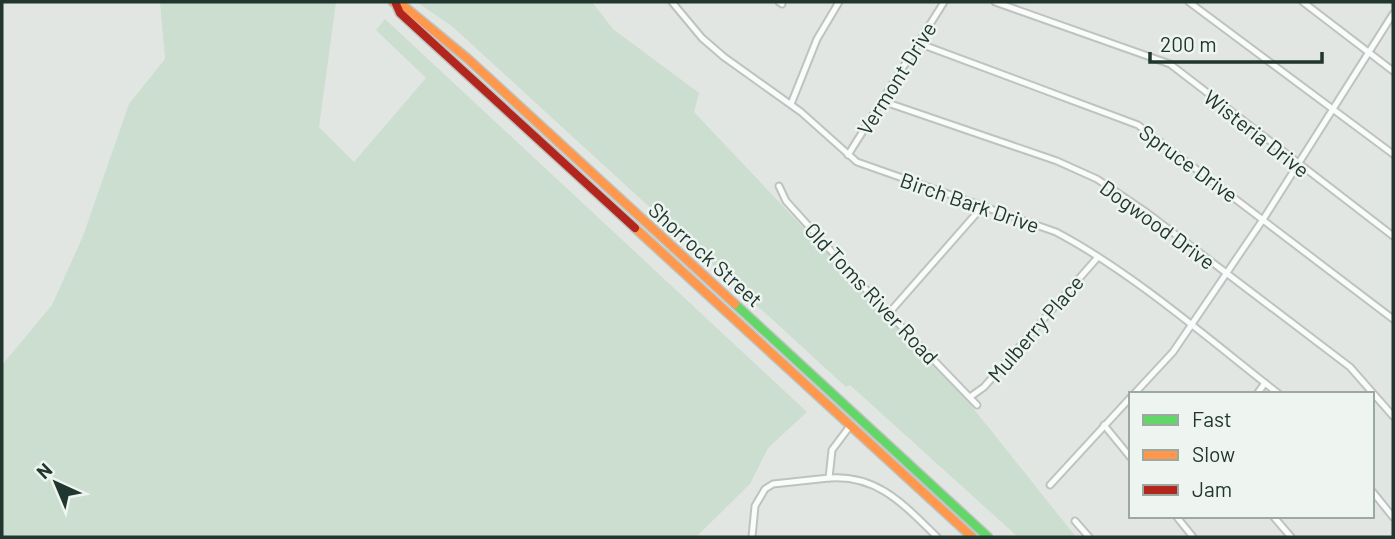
<svg xmlns="http://www.w3.org/2000/svg" width="1395" height="539" viewBox="0 0 1395 539" font-family="Barlow,sans-serif">
	<style>
		.green { fill: #cbdecf }
		.lines { fill: none; stroke-linecap: round; stroke-linejoin: round }
		.street-casing { stroke: #bec3c0; stroke-width: 9 }
		.fast-casing { stroke: #bec3c0; stroke-width: 11 }
		.slow-casing { stroke: #bec3c0; stroke-width: 11 }
		.jam-casing { stroke: #bec3c0; stroke-width: 11 }
		.street { stroke: #fafbfb; stroke-width: 5 }
		.fast { stroke: #63d668; stroke-width: 8 }
		.slow { stroke: #ff974d; stroke-width: 8 }
		.jam { stroke: #b3261e; stroke-width: 8 }
		.labels { text-anchor: middle; dominant-baseline: central; stroke-width: 5; stroke-linejoin: round; paint-order: stroke }
		.street-label { font-size: 21px; fill: #21362e; stroke: #eef5f1 }
	</style>
	<rect width="100%" height="100%" fill="#e1e6e3"/>
	<g class="green">
		<path d="M160,2h176l-17,125 35,35 72,-84 -50,-48 9,-11 422,393 -39,36 -18,36 -54,53h-694v-172l50,-60 31,-69 46,-132 36,-45z"/>
		<path d="M417,2h175l21,27 86,64 -5,19 275,291 107,134h-58l-168,-152 -4,2 -393,-360z"/>
	</g>
	<g class="lines">
		<defs>
			<g id="street">
				<path d="M672,2l30,36 22,19 77,55 56,50 199,70c76,40 155,109 223,162"/>
				<path d="M779,2l3,2"/>
				<path d="M995,2l175,62 223,172"/>
				<path d="M1189,2l204,152"/>
				<path d="M1303,2l90,69"/>
				<path d="M918,43l220,82 255,194"/>
				<path d="M882,101l175,60 40,18 49,33 204,155 43,49"/>
				<path d="M791,104l26,-65 22,-37"/>
				<path d="M848,155l96,-153"/>
				<path d="M779,186l7,15 85,94 106,110"/>
				<path d="M889,313l94,-107"/>
				<path d="M1134,394l39,-42 91,-134 129,-204"/>
				<path d="M1257,394l8,-11"/>
				<path d="M970,397l14,-10 114,-130"/>
				<path d="M1104,425l27,33"/>
				<path d="M829,478c49,-4 76,28 108,59"/>
				<path d="M1050,485l81,-88"/>
				<path d="M1372,491l21,26"/>
				<path d="M1176,516l17,21"/>
				<path d="M1273,516l18,21"/>
				<path d="M1075,521l14,16"/>
				<path d="M752,537l3,-31 10,-17 8,-5 56,-6 3,-28 18,-24"/>
			</g>
			<path id="fast" d="M735,304l253,233"/>
			<g id="slow">
				<path d="M393,2l12,5 63,52 267,245"/>
				<path d="M635,228l337,309"/>
			</g>
			<path id="jam" d="M396,4l4,9 235,215"/>
		</defs>
		<use href="#street" class="street-casing"/>
		<use href="#fast" class="fast-casing"/>
		<use href="#slow" class="slow-casing"/>
		<use href="#jam" class="jam-casing"/>
		<use href="#street" class="street"/>
		<use href="#fast" class="fast"/>
		<use href="#slow" class="slow"/>
		<use href="#jam" class="jam"/>
	</g>
	<g class="labels">
		<g class="street-label">
			<text transform="translate(896 78) rotate(-58)">Vermont Drive</text>
			<text transform="translate(1257 133) rotate(38)">Wisteria Drive</text>
			<text transform="translate(1189 163) rotate(36)">Spruce Drive</text>
			<text transform="translate(970 202) rotate(19)">Birch Bark Drive</text>
			<text transform="translate(1158 224) rotate(36)">Dogwood Drive</text>
			<text transform="translate(706 254) rotate(42)">Shorrock Street</text>
			<text transform="translate(872 293) rotate(47)">Old Toms River Road</text>
			<text transform="translate(1035 328) rotate(-49)">Mulberry Place</text>
		</g>
	</g>
	<rect width="1395" height="539" fill="none" stroke="#21362e" stroke-width="7"/>
	<rect x="1129" y="392" width="245" height="126" fill="#eef5f1" stroke="#9ca9a3" stroke-width="2"/>
	<rect x="1143" y="415" width="35" height="10" fill="#63d668" stroke="#9ca9a3" stroke-width="2"/>
	<text x="1192" y="427" font-size="21" fill="#21362e">Fast</text>
	<rect x="1143" y="450" width="35" height="10" fill="#ff974d" stroke="#9ca9a3" stroke-width="2"/>
	<text x="1192" y="462" font-size="21" fill="#21362e">Slow</text>
	<rect x="1143" y="485" width="35" height="10" fill="#b3261e" stroke="#9ca9a3" stroke-width="2"/>
	<text x="1192" y="497" font-size="21" fill="#21362e">Jam</text>
	<g transform="translate(56 483) rotate(316)" stroke="#eef5f1" stroke-width="5" paint-order="stroke">
	<path d="M0-5L12 26L0 18L-12 26Z" fill="#21362e"/>
	<text y="-10" font-size="19" font-weight="bold" text-anchor="middle" fill="#21362e">N</text>
	</g>
	<path d="M1150 52v10h172v-10" fill="none" stroke="#21362e" stroke-width="3.5"/>
	<text x="1160" y="52" font-size="21" fill="#21362e" stroke="#eef5f1" stroke-width="5" paint-order="stroke">200 m</text>
</svg>
